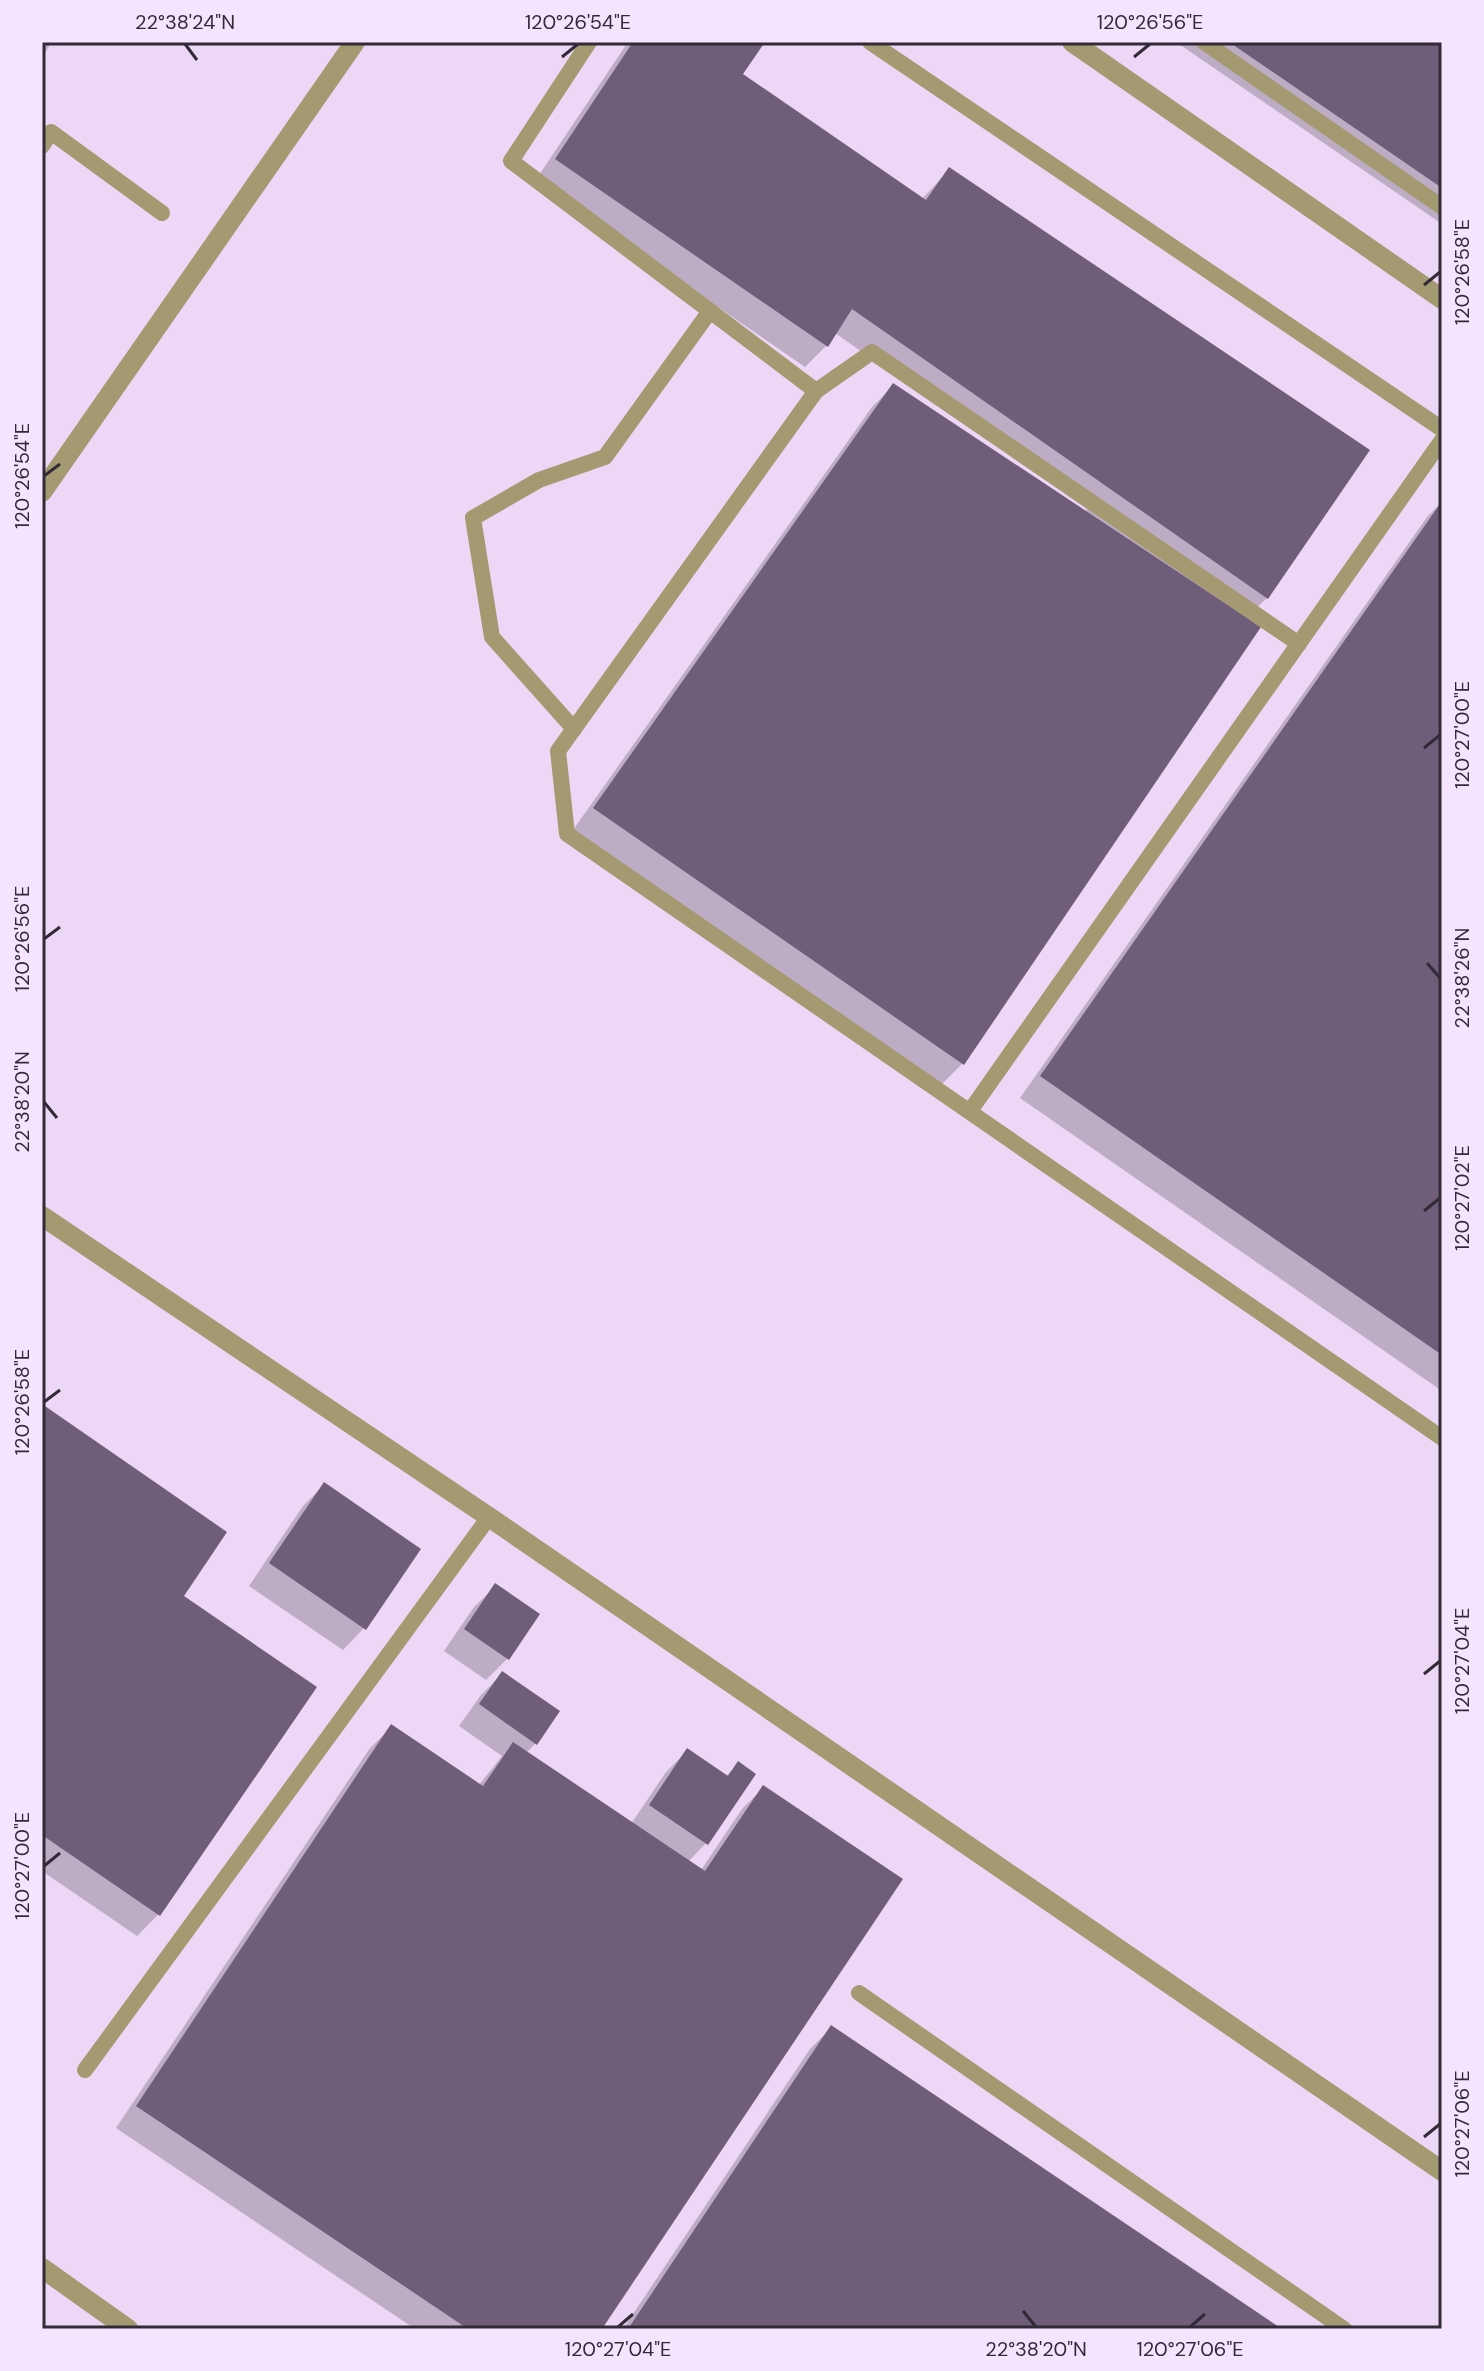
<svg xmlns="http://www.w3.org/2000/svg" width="1484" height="2371" viewBox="0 0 1484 2371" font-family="'DM Sans',sans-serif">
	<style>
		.built { fill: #edd7f6 }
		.shadow { fill: #0003 }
		.building { fill: #705d79 }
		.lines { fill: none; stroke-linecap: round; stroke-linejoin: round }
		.service { stroke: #a49a71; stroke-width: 16 }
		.minor { stroke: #a49a71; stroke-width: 20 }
		.ticks { fill: none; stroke: #322a36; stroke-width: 3 }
		.neatline { fill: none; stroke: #322a36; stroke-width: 3 }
		.ticks-label { font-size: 20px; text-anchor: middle; fill: #322a36 }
	</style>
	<rect width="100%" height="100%" fill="#f6e4fe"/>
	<rect class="built" x="42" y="42" width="1400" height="2287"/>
	<g class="shadow">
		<path d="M42,42h10l-10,15z"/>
		<path d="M628,42h135l-23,33 182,124 27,-29 318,428 -22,21 -283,445 -21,21 -368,-255 299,-423 22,-22 191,127 2,-3 -252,-176 -8,12 -22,22 -270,-186z"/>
		<path d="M1176,42h266v182z"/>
		<path d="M1442,502v889l-422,-293 407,-581z"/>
		<path d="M42,1407l139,189 133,92 -156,227 -21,21 -95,-65z"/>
		<path d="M324,1485l40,143 -21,22 -94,-64 54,-80z"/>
		<path d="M496,1586l11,73 -21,21 -42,-29 30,-44z"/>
		<path d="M502,1674l34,69 -10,10 105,71 35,-52 21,-21 39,25 12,-12 -32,79 -18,19 13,8 41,-61 21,-21 -164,541h-184l-299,-201 254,-380 22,-21 87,58 23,-29 -43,-30 22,-31z"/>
		<path d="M831,2028l447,301h-655l187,-280z"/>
	</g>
	<g class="building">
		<path d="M633,42h132l-22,32 183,126 23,-33 421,283 -102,149 -416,-290 -24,38 -273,-188z"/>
		<path d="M1229,42h213v146z"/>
		<path d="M893,383l368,244 -297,438 -371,-257z"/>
		<path d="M1442,501v854l-402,-279z"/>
		<path d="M42,1404l185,128 -43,64 133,91 -157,229 -118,-81z"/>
		<path d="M324,1482l97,67 -55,81 -97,-67z"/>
		<path d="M495,1583l45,31 -31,46 -45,-31z"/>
		<path d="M502,1671l58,40 -23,34 -58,-41z"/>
		<path d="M391,1724l92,62 30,-44 192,129 58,-86 140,94 -301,450h-134l-332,-223z"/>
		<path d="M687,1748l41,28 10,-15 18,13 -48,71 -59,-40z"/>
		<path d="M831,2025l451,304h-654z"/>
	</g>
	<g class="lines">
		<g class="service">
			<path d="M589,42l-78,119 305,230 -258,360 9,83 875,604"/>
			<path d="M870,42l572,387"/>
			<path d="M1204,42l238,165"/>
			<path d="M42,146l9,-14 111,81"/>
			<path d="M816,391l56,-39 427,292"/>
			<path d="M574,729l-82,-92 -19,-119 66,-38 66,-23 105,-146"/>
			<path d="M970,1111l472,-671"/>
			<path d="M859,1993l485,336"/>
			<path d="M85,2070l404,-553"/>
		</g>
		<g class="minor">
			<path d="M1072,42l370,257"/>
			<path d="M42,492l313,-450"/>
			<path d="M42,1216l447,301 953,654"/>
			<path d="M42,2268l86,61"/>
		</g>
	</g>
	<path class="ticks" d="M185,44l12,16M562,57l16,-13M1134,57l16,-13M1424,285l16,-13M44,476l16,-12M1424,748l16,-13M44,939l16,-12M1427,963l13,15M44,1102l13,16M1424,1211l16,-13M44,1402l16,-12M1424,1674l16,-13M44,1866l16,-13M1424,2137l16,-13M1023,2311l13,16M618,2327l15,-13M1190,2327l15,-13"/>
	<rect width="1484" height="2371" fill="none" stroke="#f6e4fe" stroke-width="88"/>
	<rect x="44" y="44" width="1396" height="2283" class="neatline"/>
	<g class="ticks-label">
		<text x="185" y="29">22°38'24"N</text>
		<text x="578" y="29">120°26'54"E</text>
		<text x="1150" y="29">120°26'56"E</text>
		<text transform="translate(1462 272) rotate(-90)" y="7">120°26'58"E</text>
		<text transform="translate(22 476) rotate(-90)" y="7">120°26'54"E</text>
		<text transform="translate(1462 735) rotate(-90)" y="7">120°27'00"E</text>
		<text transform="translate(22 939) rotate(-90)" y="7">120°26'56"E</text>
		<text transform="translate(1462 978) rotate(-90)" y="7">22°38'26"N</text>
		<text transform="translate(22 1102) rotate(-90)" y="7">22°38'20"N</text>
		<text transform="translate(1462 1198) rotate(-90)" y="7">120°27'02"E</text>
		<text transform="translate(22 1402) rotate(-90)" y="7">120°26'58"E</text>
		<text transform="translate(1462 1661) rotate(-90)" y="7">120°27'04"E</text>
		<text transform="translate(22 1866) rotate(-90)" y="7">120°27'00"E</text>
		<text transform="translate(1462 2124) rotate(-90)" y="7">120°27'06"E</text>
		<text x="618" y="2356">120°27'04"E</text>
		<text x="1036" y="2356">22°38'20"N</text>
		<text x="1190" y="2356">120°27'06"E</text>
	</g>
</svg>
